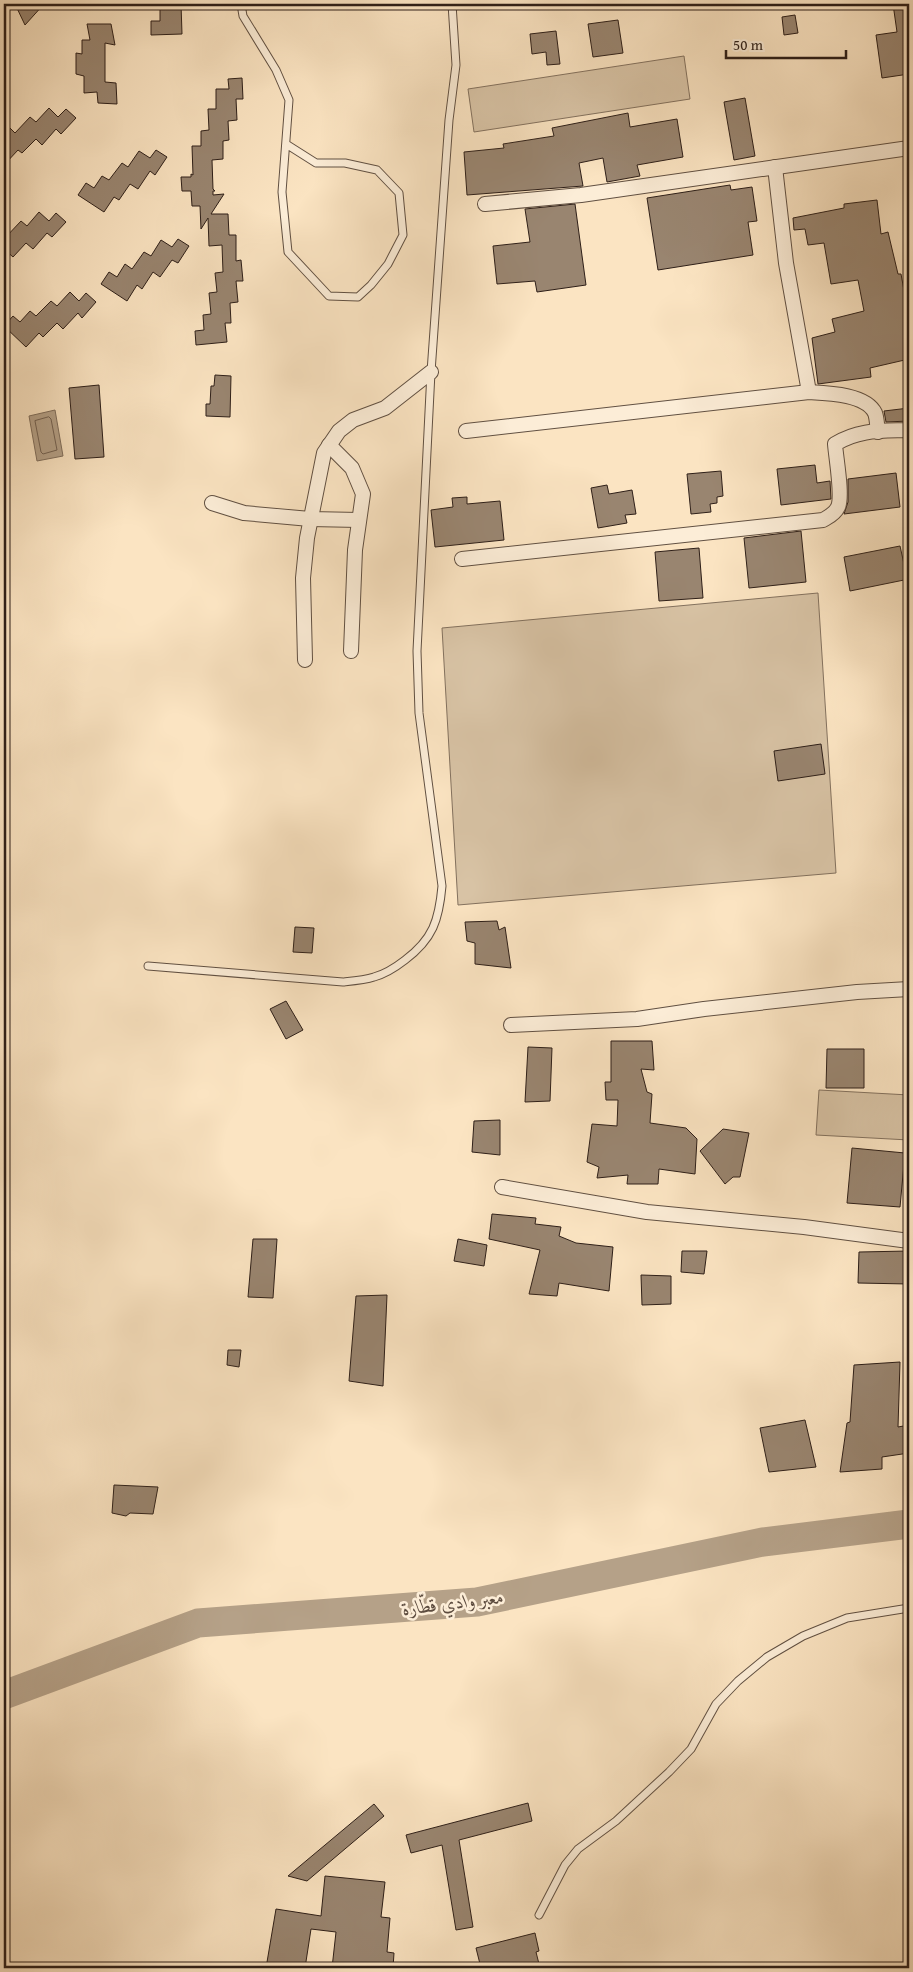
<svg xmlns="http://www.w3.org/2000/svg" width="913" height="1972" viewBox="0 0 913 1972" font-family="'Gentium Book Plus',Amiri,serif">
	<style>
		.green { fill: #d8c3a5; stroke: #83715e }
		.water { fill: #b5a188; stroke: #7f6d5b }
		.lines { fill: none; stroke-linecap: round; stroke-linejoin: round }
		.shore { stroke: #726050; stroke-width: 1 }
		.river { stroke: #b5a188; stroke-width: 29 }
		.building { fill: #998570; stroke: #2e1f18 }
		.service-casing { stroke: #615042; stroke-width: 9 }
		.minor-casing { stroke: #615042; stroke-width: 16 }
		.service { stroke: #fcedd7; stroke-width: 7 }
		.minor { stroke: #fcedd7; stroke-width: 14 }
		.labels { text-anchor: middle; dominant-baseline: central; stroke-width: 5; stroke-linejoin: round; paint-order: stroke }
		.water-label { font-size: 19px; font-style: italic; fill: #5d4c3f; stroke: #fcedd7 }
	</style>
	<rect width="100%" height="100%" fill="#fbe4c2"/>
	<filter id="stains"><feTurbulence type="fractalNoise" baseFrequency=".004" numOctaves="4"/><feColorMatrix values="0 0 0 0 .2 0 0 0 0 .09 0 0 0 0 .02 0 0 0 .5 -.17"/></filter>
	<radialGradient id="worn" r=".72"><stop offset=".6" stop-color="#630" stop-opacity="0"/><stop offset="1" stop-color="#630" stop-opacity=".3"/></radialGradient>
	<g class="green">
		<path d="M684,56l6,43 -216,33 -6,-43z"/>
		<path d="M818,593l18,280 -378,32 -16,-277z"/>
		<path d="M819,1090l90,5v45l-93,-5z"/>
	</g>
	<path class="water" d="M55,410l8,46 -26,5 -8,-45z"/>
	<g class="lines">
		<path class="shore" d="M49,417l2,2 6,31 -14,4 -2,-2 -6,-31z"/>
		<path class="river" d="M4,1695l194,-72 279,-21 286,-60 146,-18"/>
	</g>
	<g class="building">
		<path d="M15,4h29l-19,21z"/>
		<path d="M168,4h13l1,30 -31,1v-14h9v-15l8,-1z"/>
		<path d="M893,4h16v70l-27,4 -6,-43 21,-3z"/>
		<path d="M795,15l3,18 -14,2 -2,-18z"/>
		<path d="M618,20l5,33 -30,4 -5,-33z"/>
		<path d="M87,24h24l4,21 -10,-2v39l11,1 1,21 -19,-1 -1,-11 -13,1v-17l-8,-2v-21l6,1v-14h8z"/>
		<path d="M556,31l4,33 -13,1 -1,-13 -14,2 -2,-20z"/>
		<path d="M242,78l1,21h-7l1,21 -9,1 1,19 -6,1v18l-11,1 1,29 2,2h-2v4l11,-1 -13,20h17l1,21h7v26l5,-1 2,21h-7l2,21 -8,1 1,20h-6l2,19 -31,3 -1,-14 9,-1 -1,-15 8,-1 -2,-21 8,-1 -2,-19 8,-1 -1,-27 -13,1 -1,-28 -7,11 -1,-23h-8l-1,-15h-9l-1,-14h10v-3l2,1 -1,-29h9v-15l8,-1 -1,-21h8v-20h13l-1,-10z"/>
		<path d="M745,98l10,58 -21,4 -10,-58z"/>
		<path d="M49,108l9,9 8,-8 10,9 -15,16 -5,-5 -14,16 -6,-6 -14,14 -4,-3 -14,15v-43l11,11 15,-16 6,5z"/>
		<path d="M628,113l2,14 47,-8 6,38 -46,8 3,11 -33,6 -4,-24 -24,5 4,23 -116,9 -3,-43 40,-4 -1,-4 51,-8 -2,-8z"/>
		<path d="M156,150l11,7 -12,18 -5,-4 -12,18 -8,-5 -11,16 -5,-3 -10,15 -26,-17 8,-12 8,5 8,-12 7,4 13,-17 6,4 11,-16 11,7z"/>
		<path d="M730,185l1,5 21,-3 5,34 -9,1 5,33 -95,15 -11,-72z"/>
		<path d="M877,200l4,34 7,-2 10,42h3l6,33 -3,1 5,24v27l-39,9 1,9 -53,7 -6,-46 23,-6 -3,-13 32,-8 -6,-31 -27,4 -7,-41 -16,2 -3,-16 -11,1 -1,-12 51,-10v-4z"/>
		<path d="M575,204l11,81 -49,7 -2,-11 -38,3 -4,-38 37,-4 -5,-33z"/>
		<path d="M39,212l10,9 7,-8 10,9 -14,15 -5,-4 -14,16 -7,-6 -13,14 -9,-8v-10l17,-18 6,5z"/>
		<path d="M178,239l11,7 -11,17 -6,-3 -12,17 -7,-5 -11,17 -5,-4 -10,16 -26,-17 8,-12 8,5 8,-13 7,5 12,-17 7,4 10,-16 11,7z"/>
		<path d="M70,292l9,9 7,-8 10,9 -14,16 -4,-5 -15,16 -6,-6 -14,14 -4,-4 -13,14 -22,-21 9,-10 7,6 10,-11 6,5 15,-15 6,5z"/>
		<path d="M215,375l16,1 -1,41 -24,-1v-12h4l1,-18h3z"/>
		<path d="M99,385l5,72 -29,2 -6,-71z"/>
		<path d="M909,408v13l-23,1 -2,-11z"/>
		<path d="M815,465l2,18 13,-2 1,18 -50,6 -4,-36z"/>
		<path d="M721,471l2,25 -6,1v6l-7,1 1,8 -20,2 -4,-40z"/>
		<path d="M896,473l4,34 -56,7 4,-12v-23z"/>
		<path d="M607,485l2,9 23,-4 4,24 -11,1 2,8 -29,5 -7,-40z"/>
		<path d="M467,497v7l33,-3 4,39 -69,7 -4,-37 22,-3 -1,-9z"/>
		<path d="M801,531l5,51 -57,6 -5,-50z"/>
		<path d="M900,546l4,18 5,-1v16l-59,12 -6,-34z"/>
		<path d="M699,548l4,50 -44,3 -4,-49z"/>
		<path d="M821,744l4,30 -47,7 -4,-30z"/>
		<path d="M497,921l2,9 6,-3 6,41 -36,-4v-21l-8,-2 -2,-19z"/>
		<path d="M295,927l19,1 -2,25 -19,-1z"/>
		<path d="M286,1001l17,29 -17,9 -16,-30z"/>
		<path d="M611,1041h41l2,29 -13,-1 6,23 5,2 -2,29 36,5 11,11 -2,35 -36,-5 -1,15h-31l1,-9 -31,3 2,-11 -12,-5 5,-38 25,2 1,-26h-12l-1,-18h6z"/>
		<path d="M528,1047l24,1 -2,53 -25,1z"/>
		<path d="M827,1049h37v39h-38z"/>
		<path d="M500,1120v35l-28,-3 2,-31z"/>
		<path d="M723,1129l26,4 -9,44h-7l-8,7 -25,-33z"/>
		<path d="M852,1148l53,5 -5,54 -53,-4z"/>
		<path d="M492,1214l44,4 -1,6 26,3 -2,9 17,7 37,4 -4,44 -50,-8 -2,13 -28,-2 11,-44 -51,-11z"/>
		<path d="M253,1239h24l-4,59 -25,-1z"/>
		<path d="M458,1239l29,6 -3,21 -30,-5z"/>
		<path d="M682,1251h25l-3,23 -23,-2z"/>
		<path d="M909,1251v33l-51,-1 1,-31z"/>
		<path d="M641,1275l30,1v28l-29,1z"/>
		<path d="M387,1295l-4,91 -34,-5 7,-85z"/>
		<path d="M228,1350h13l-2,17 -12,-2z"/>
		<path d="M900,1362l-2,65 11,-2v28l-27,4v12l-42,3 7,-49 3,-1 4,-57z"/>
		<path d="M805,1420l11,47 -47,5 -9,-44z"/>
		<path d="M114,1485l44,2 -5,27 -23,-1 -4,3 -14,-3z"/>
		<path d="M528,1803l4,18 -73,19 14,87 -17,3 -14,-85 -31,8 -5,-18z"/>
		<path d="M374,1804l10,12 -77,65 -19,-5z"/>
		<path d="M325,1876l60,6 -4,35 9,1 -3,34 7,1 -1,15h-61l4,-36 -25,-3 -6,39h-39l10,-59 45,7z"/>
		<path d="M535,1933l4,18 -3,1 4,16h-59l-5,-20z"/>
	</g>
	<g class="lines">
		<defs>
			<g id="service">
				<path d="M241,4l2,12 33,54 13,30 -7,92 6,60 41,44 29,1 13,-12 17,-21 15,-29 -4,-42 -22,-23 -32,-7h-29l-30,-19"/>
				<path d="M148,966l195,16c10,-1 22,-2 31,-5 11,-3 22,-10 31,-17 28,-21 34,-40 37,-74l-23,-173 -2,-62 14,-279 18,-252 7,-55 -4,-61"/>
				<path d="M539,1915l26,-50 13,-16 38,-28 53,-49 22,-23 25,-45 22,-23 29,-24 36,-21 44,-18 62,-10"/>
			</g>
			<g id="minor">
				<path d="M775,167l11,96 23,129"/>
				<path d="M485,204l96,-9 328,-47"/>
				<path d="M466,431l343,-39c18,1 57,2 66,21 2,5 2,13 3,19"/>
				<path d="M329,445l23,23 11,26 -8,56 -4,101"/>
				<path d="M212,503l32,10 66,6 49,1"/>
				<path d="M462,559l361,-39c5,-3 12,-6 15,-13 5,-11 -2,-49 -3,-63 24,-15 47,-13 74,-14"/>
				<path d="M305,660l-2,-82 4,-40 17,-85 15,-22 14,-11 32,-12 46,-36"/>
				<path d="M511,1025l126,-6 67,-10 153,-17 52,-3"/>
				<path d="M502,1187l145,25 157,15 105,14"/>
			</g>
		</defs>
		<use href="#service" class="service-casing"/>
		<use href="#minor" class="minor-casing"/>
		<use href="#service" class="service"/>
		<use href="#minor" class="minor"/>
	</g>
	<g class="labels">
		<g class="water-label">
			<text transform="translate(453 1602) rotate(-7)">معبر وادي قطّارة</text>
		</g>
	</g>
	<rect width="913" height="1972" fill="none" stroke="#fbe4c2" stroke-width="20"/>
	<rect x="5" y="5" width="903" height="1962" fill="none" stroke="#2e1f18" stroke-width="2.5"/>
	<rect x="10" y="10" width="893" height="1952" fill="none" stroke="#2e1f18"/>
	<path d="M726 50v8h120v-8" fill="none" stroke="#2e1f18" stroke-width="2.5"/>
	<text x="733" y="50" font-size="15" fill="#2e1f18" stroke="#fcedd7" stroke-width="4" paint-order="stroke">50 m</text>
	<rect width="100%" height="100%" filter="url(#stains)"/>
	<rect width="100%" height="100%" fill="url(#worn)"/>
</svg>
